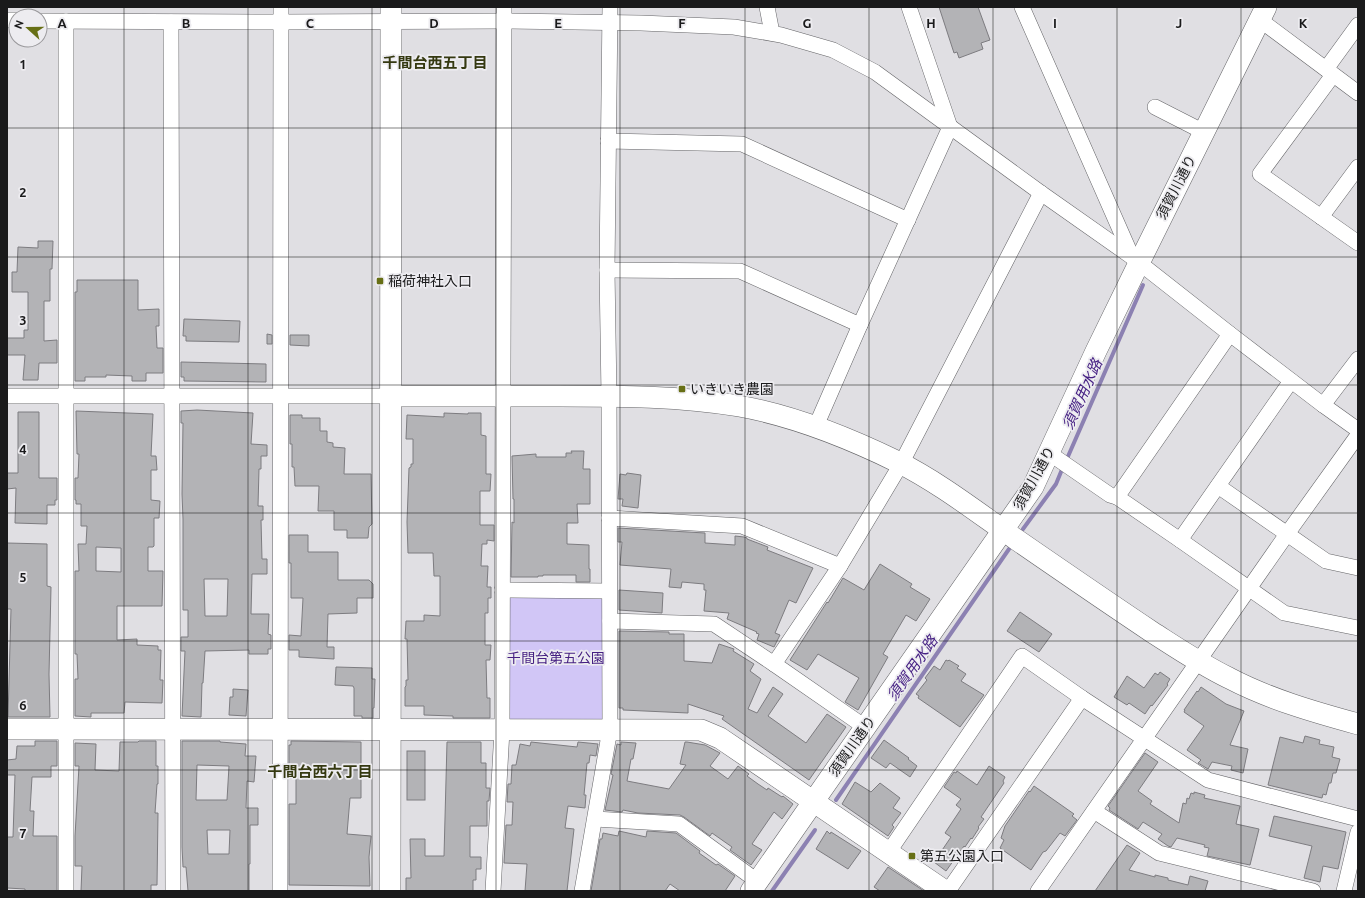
<svg xmlns="http://www.w3.org/2000/svg" width="1365" height="898" viewBox="0 0 1365 898" font-family="Ubuntu,'Noto Sans JP',sans-serif">
	<style>
		.park { fill: #d1c6f6 }
		.lines { fill: none; stroke-linecap: round; stroke-linejoin: round }
		.stream { stroke: #8c81b2; stroke-width: 4 }
		.building { fill: #b3b3b6; stroke: #7d7c80; fill-rule: evenodd }
		.street-casing { stroke: #646467; stroke-width: 16 }
		.secondary-casing { stroke: #646467; stroke-width: 22 }
		.street { stroke: #fff; stroke-width: 15 }
		.secondary { stroke: #fff; stroke-width: 21 }
		.grid { fill: none; stroke: #1a1a1b; stroke-width: 1; stroke-opacity: 0.55 }
		.poi-dot { fill: #676f15; stroke: #edecf0; stroke-width: 1.5 }
		.labels { text-anchor: middle; dominant-baseline: central; stroke-width: 3.5; stroke-linejoin: round; paint-order: stroke }
		.street-label { font-size: 14px; fill: #1a1a1b; stroke: #edecf0 }
		.poi-label { font-size: 14px; fill: #1a1a1b; stroke: #edecf0; text-anchor: start }
		.park-label { font-size: 14px; fill: #462082; stroke: #edecf0 }
		.neighbourhood-label { font-size: 15px; font-weight: bold; fill: #353911; stroke: #edecf0 }
		.water-label { font-size: 15px; font-style: italic; fill: #472284; stroke: #edecf0 }
		.grid-label { font-size: 13px; text-anchor: middle; font-weight: bold; fill: #1a1a1b; stroke: #edecf0; stroke-width: 3.5; stroke-linejoin: round; paint-order: stroke }
	</style>
	<rect width="100%" height="100%" fill="#e0dfe3"/>
	<path class="park" d="M603,594l-1,127h-94l1,-126z"/>
	<g class="lines">
		<g class="stream">
			<path d="M1066,461l77,-176"/>
			<path d="M1023,529l33,-45 7,-17"/>
			<path d="M836,800l173,-251"/>
			<path d="M772,891l43,-61"/>
		</g>
	</g>
	<g class="building">
		<path d="M939,7h39l12,33 -9,3 2,6 -24,9 -2,-6 -3,1z"/>
		<path d="M38,241h15l-1,28h-2v32h-6v40l13,-1v23h-18l-1,17h-15l2,-25h-18v-17h17v-8h4v-38h-16v-20h5l1,-25 20,1z"/>
		<path d="M77,280h61v30l21,-1v17h-3l1,22h6v25h-17v8h-14v-5l-26,-1v2h-21v4h-10v-89h2z"/>
		<path d="M184,319l56,2 -1,21 -53,-1v-5h-3z"/>
		<path d="M267,334l5,1v9h-5z"/>
		<path d="M290,335h19v11l-19,-1z"/>
		<path d="M181,362l85,2v18l-82,-1v-4h-3z"/>
		<path d="M197,410l56,3 -2,31 16,1v11h-6v13h-2l-1,37h5v14h-2l1,39h5v15h-15l-1,40h18l-1,20 3,1v14h-3v5h-19v-4l-44,1 -2,32h-1l-1,34 -19,-1 3,-65h-4v-14h7v-27h-5v-91l-1,-25 1,-71h-2v-12zM204,579h24l-1,37h-22z"/>
		<path d="M76,411l77,3 -2,42h5l1,14h-6v30l9,1 -1,17h-5v28l-1,1h-5v24h15l-1,35h-45v34l20,-1v6l21,1v4h3l-1,30h3l-1,23 -37,-1 -1,11h-33v4l-16,-1v-37h3l-1,-25h-2v-83h4l-1,-27h8l1,-18h-6v-22h-5v-4h-1v-22h3l1,-24h-2zM96,547l25,1v24l-25,-1z"/>
		<path d="M18,412h21v66h18v22h-2v5h-8v19l-32,-1 1,-35 -9,1v-16h11z"/>
		<path d="M444,413l24,1v-1h13v22l5,1v38h5l-1,17h-10v34h14v16l-7,-1v4h-5l-1,22h7l-1,21h4v11h-3v15h-3v32h6l-1,15h-4l1,38h3v20h-37v-2l-29,-1v-9h-19v-19l1,-1v-6h2l-1,-41h-2l1,-18h18v-6l16,1v-40h-6l-1,-23h-25l-1,-31 2,-54 2,-1v-3h2v-25h-7l1,-24 37,2z"/>
		<path d="M290,415h12v3h18v13h7v11l6,1v4l12,1 -1,26h27l1,50 -3,3 -1,11h-21v-8h-13v-19h-16l1,-25h-24l-1,-19h-2v-23h-2z"/>
		<path d="M571,451h13l-1,18h7v35h-13l1,19h-11v21l22,1v24h1v13h-14v-7h-33v1h-5v1h-27l1,-55 2,1v-24h-1l-1,-43 24,-2v3h30v-4h6z"/>
		<path d="M627,473l14,2 -3,33 -16,-2 1,-7h-5l2,-25 6,1z"/>
		<path d="M618,528l87,5v10l30,2v-9l9,1 3,1v1l21,8 -1,3 46,18 -17,35 -7,-3 -14,33 5,2 -6,12 -17,-7 2,-6 -3,-1 1,-1 -30,-13 2,-6 -25,-2 2,-21h-2v-6l-22,-2 -1,6 -12,-1 2,-18 -51,-4 2,-23h-4z"/>
		<path d="M289,535h19v17h30v28h31l4,4v14h-16v15l-29,1 -1,33h7v12l-35,-2v-7h-10v-15l12,1 2,-38h-12v-35h-2z"/>
		<path d="M7,543l40,1v42l4,1 -2,87 1,43h-42l3,-108h-4z"/>
		<path d="M880,564l32,20 -2,3 20,12 -14,22 -10,-6 -23,39 5,3 -30,53 -13,-8 14,-24 -41,-24 -11,16 -17,-10 37,-58 1,1 15,-25 21,12z"/>
		<path d="M619,590l44,3 -1,20 -43,-3z"/>
		<path d="M1020,612l32,22 -13,18 -32,-21z"/>
		<path d="M619,631l50,1v2h15v27l28,2 7,-19 15,5 -1,2 21,13 -4,7 11,8 -13,30 9,4 16,-26 10,7 -15,22 38,27 21,-29 19,13 -37,53 -87,-61 2,-3 -36,-12v9l-65,-3v-2h-4z"/>
		<path d="M946,660l2,1 1,-1 10,6 -2,2 9,6 -5,7 23,14 -24,32 -42,-29 1,-2 -3,-2 11,-14 -2,-2 9,-12 6,4z"/>
		<path d="M336,667l36,1v11h3l-1,29h-1v10h-11v-2h-8v-28l-1,-2 -18,-1z"/>
		<path d="M1160,672l10,7 -3,5 1,1 -16,21 -1,-1 -6,9 -16,-11 -2,2 -13,-8 13,-21 17,12 11,-15 3,2z"/>
		<path d="M1201,687l25,17 18,7 -14,34 18,4 -5,24 -12,-3 1,-4 -20,-4 -4,7 -10,-6 3,-3 -14,-10 17,-24 -20,-14 1,-2h-1l13,-19 1,1z"/>
		<path d="M233,689l15,1 -2,26 -17,-1 1,-18h3z"/>
		<path d="M1305,736l15,4 -1,4 15,3 -2,10 8,2 -4,14h-3l-2,10h-2l-3,12 -3,-1 -1,4 -54,-13 12,-48 23,6z"/>
		<path d="M884,740l25,18 -1,1 9,7 -7,11 -20,-14 -4,5 -15,-10z"/>
		<path d="M35,741h22v25h-6v11h-19l-2,34h4l-1,25h24v55h-32v-2l-18,-1v-51h6l2,-62h-8v-15l9,-1 1,-13h18z"/>
		<path d="M139,741h17v25h2v18h-1l-2,29h3l-1,72h-6v6h-70l1,-25h-7v-30l4,-70h-4v-23l21,1 -1,26 24,1 1,-29h18z"/>
		<path d="M182,741h38v1l26,2 -1,12h11l-2,26 -7,-1 -1,27h12v17h-8v39h-1v27h-61l-2,-24h-3l-1,-20zM197,765l32,1 -2,34h-31zM207,830h23l-1,24h-21z"/>
		<path d="M291,741l70,1v56h-11l-3,36 24,2 -2,21 1,29 -81,-1v-81h7v-26h-7v-33h2z"/>
		<path d="M447,742h34v21h5v25h4l-1,13h-2v25h-17v31h11v12h-5v11h-3v11h-67v-13h5l-1,-39h15v17h19z"/>
		<path d="M531,742l46,5 1,-5 20,2 -2,12 -6,-1 -1,8h-2l-3,32h2l-1,13 -17,-2 -3,22 9,1 -7,62h-42l2,-27 -23,-1 2,-38h6l1,-23h-6l1,-18h3l1,-19h4l4,-21 10,2z"/>
		<path d="M621,742l15,1 -3,16h-2l-4,22 42,8 17,-24 -6,-1 5,-22h2l18,3 15,8 -10,13 18,13 10,-13 11,8 -2,2 11,8 9,6 1,-2 14,9 1,-1 10,8 -11,15 -8,-7 -22,32 10,6 -11,15 -21,-15 2,-3 -20,-14 -2,3 -26,-19 -4,-2 -42,-2 -15,-3 -1,2 -17,-2 8,-35 -2,-1 6,-30 4,1z"/>
		<rect x="407" y="751" width="18" height="49"/>
		<path d="M1145,753l13,9 -20,29 14,10 -2,3 29,19 4,-20 3,1 1,-6 2,1 2,-6 3,1v-2l11,3 -1,3 36,8 -4,18 23,5 -9,36 -43,-9 2,-8 -5,-1 1,-2 -28,-7 -6,9 -3,-1 -10,-7 4,-5 -19,-12 -5,7 -29,-19 1,-2 -2,-2z"/>
		<path d="M989,766l16,11 -2,4 1,2 -23,34 3,2 -6,8 1,1 -7,11 -1,-1 -6,9 -1,-1 -18,25 -12,-9 17,-25 -6,-4 16,-24 -5,-4 5,-6 -17,-12 10,-15 2,1 1,-2 20,14z"/>
		<path d="M855,782l16,10 9,-9 20,15 -7,10 8,5 -9,12 2,2 -6,9 -46,-32z"/>
		<path d="M1034,786l40,28 -2,2 5,4 -12,16 -5,-3 -14,18 -3,1 -12,18 -31,-22 4,-8 -3,-2 4,-12 24,-35 1,1z"/>
		<path d="M1274,816l72,16 -8,37 -15,-3 -3,16 -16,-4 8,-32 -43,-10z"/>
		<path d="M619,831l27,6 1,-6 29,2 24,18 -1,2 17,12 2,-1 17,12 -10,15h-45l-10,-7 -5,7h-74l9,-52h2l1,-6 15,3z"/>
		<path d="M827,831l3,3 1,-2 30,19 -13,18 -32,-20z"/>
		<path d="M1127,845l13,8 -11,17 26,7v-2l13,3v2l20,5 2,-9 18,5 -3,10h-110z"/>
		<path d="M888,867l36,24h-44l-6,-4z"/>
	</g>
	<g class="lines">
		<defs>
			<g id="street">
				<path d="M767,7l5,26"/>
				<path d="M1022,7l110,250"/>
				<path d="M7,20h9"/>
				<path d="M1260,20l98,73"/>
				<path d="M40,21l241,1 223,-1 137,2 93,4 47,8 52,15 42,22 166,121 91,64 98,77 93,71 35,25"/>
				<path d="M171,22l2,869"/>
				<path d="M1326,69l32,-44"/>
				<path d="M1333,75l-73,99 98,69"/>
				<path d="M1155,107l49,25"/>
				<path d="M608,141l134,3 166,76"/>
				<path d="M1321,217l37,-50"/>
				<path d="M607,270l133,1 120,54"/>
				<path d="M1230,334l-113,163 63,43 104,73 74,15"/>
				<path d="M7,396h384"/>
				<path d="M1323,405l35,-46"/>
				<path d="M816,426l44,-101 90,-198 -41,-120"/>
				<path d="M1049,453l61,42 7,2"/>
				<path d="M1218,486l108,75 32,7"/>
				<path d="M609,518l133,8 98,40"/>
				<path d="M1180,540l111,-159"/>
				<path d="M502,590l107,1"/>
				<path d="M610,621l104,3 60,40 91,63"/>
				<path d="M774,664l66,-98 61,-102 140,-271"/>
				<path d="M1094,811l65,42 154,38"/>
				<path d="M595,819l84,5 78,57"/>
				<path d="M888,853l134,-197 60,42 126,82 150,39"/>
				<path d="M66,891v-870"/>
				<path d="M280,891l1,-884"/>
				<path d="M493,891l9,-161 2,-723"/>
				<path d="M582,891l28,-162 -1,-333 -2,-126 3,-263"/>
				<path d="M948,891l134,-193"/>
				<path d="M1038,891l249,-357 71,-99"/>
				<path d="M1344,891l14,-59"/>
			</g>
			<g id="secondary">
				<path d="M391,396c56,0 113,0 169,0 60,0 120,0 179,10 56,10 108,31 159,56 42,21 80,51 119,78 45,31 90,62 135,92 25,16 50,33 77,46 40,21 85,34 129,46"/>
				<path d="M7,729l694,1 19,8 225,153"/>
				<path d="M390,891l1,-884"/>
				<path d="M751,891l282,-404 63,-136 43,-88 127,-256"/>
			</g>
		</defs>
		<use href="#street" class="street-casing"/>
		<use href="#secondary" class="secondary-casing"/>
		<use href="#street" class="street"/>
		<use href="#secondary" class="secondary"/>
	</g>
	<path class="grid" d="M124,7v884M248,7v884M372,7v884M496,7v884M620,7v884M745,7v884M869,7v884M993,7v884M1117,7v884M1241,7v884M7,128h1351M7,257h1351M7,385h1351M7,513h1351M7,641h1351M7,770h1351"/>
	<g class="poi-dot">
		<rect x="376" y="277" width="8" height="8" rx="2"/>
		<rect x="678" y="385" width="8" height="8" rx="2"/>
		<rect x="908" y="852" width="8" height="8" rx="2"/>
	</g>
	<g class="labels">
		<g class="street-label">
			<text transform="translate(1176 187) rotate(-63)">須賀川通り</text>
			<text transform="translate(1034 478) rotate(-61)">須賀川通り</text>
			<text transform="translate(852 746) rotate(-55)">須賀川通り</text>
		</g>
		<g class="poi-label">
			<text x="388" y="281">稲荷神社入口</text>
			<text x="690" y="389">いきいき農園</text>
			<text x="920" y="856">第五公園入口</text>
		</g>
		<g class="park-label">
			<text x="556" y="658">千間台第五公園</text>
		</g>
		<g class="neighbourhood-label">
			<text x="435" y="62">千間台西五丁目</text>
			<text x="320" y="771">千間台西六丁目</text>
		</g>
		<g class="water-label">
			<text transform="translate(1082 394) rotate(-66)">須賀用水路</text>
			<text transform="translate(912 668) rotate(-55)">須賀用水路</text>
		</g>
	</g>
	<g class="grid-label">
		<text x="62" y="28">A</text>
		<text x="186" y="28">B</text>
		<text x="310" y="28">C</text>
		<text x="434" y="28">D</text>
		<text x="558" y="28">E</text>
		<text x="682" y="28">F</text>
		<text x="807" y="28">G</text>
		<text x="931" y="28">H</text>
		<text x="1055" y="28">I</text>
		<text x="1179" y="28">J</text>
		<text x="1303" y="28">K</text>
		<text x="23" y="69">1</text>
		<text x="23" y="197">2</text>
		<text x="23" y="325">3</text>
		<text x="23" y="454">4</text>
		<text x="23" y="582">5</text>
		<text x="23" y="710">6</text>
		<text x="23" y="838">7</text>
	</g>
	<rect width="1365" height="898" fill="none" stroke="#1a1a1b" stroke-width="16"/>
	<g transform="translate(28 28) rotate(291)"><circle r="19" fill="#edecf0" stroke="#99989b"/>
	<path d="M0-3L7 15L0 10L-7 15Z" fill="#676f15"/>
	<text y="-6" font-size="11" font-weight="bold" text-anchor="middle" fill="#1a1a1b">N</text>
	</g>
</svg>
